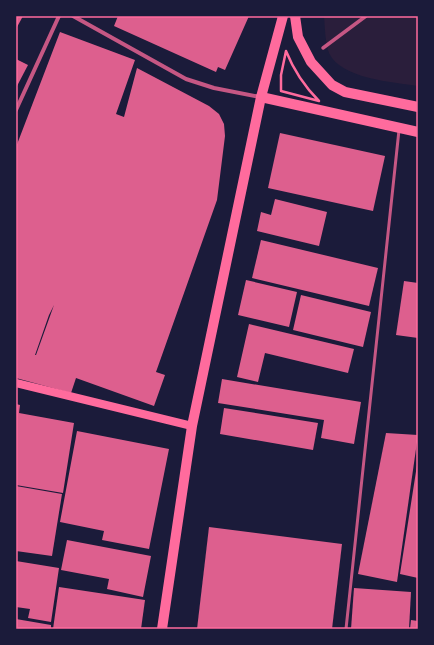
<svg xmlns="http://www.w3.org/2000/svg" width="434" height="645" viewBox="0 0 434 645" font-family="'Libre Baskerville',serif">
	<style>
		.green { fill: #2a1e3b }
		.building { fill: #dd5f8e; fill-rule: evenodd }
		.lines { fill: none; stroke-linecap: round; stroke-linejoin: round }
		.path { stroke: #ff6b9d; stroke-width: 2.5 }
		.service { stroke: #c65784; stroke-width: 3 }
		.pedestrian { stroke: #c65784; stroke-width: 3.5 }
		.minor { stroke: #c65784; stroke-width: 4 }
		.secondary { stroke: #ff6b9d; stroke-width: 8 }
		.primary { stroke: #ff6b9d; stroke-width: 10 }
		.neatline { fill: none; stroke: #ff6b9d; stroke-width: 1.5 }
	</style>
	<rect width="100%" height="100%" fill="#1b1b3a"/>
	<path class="green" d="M324,16h94v70c-25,-4 -77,-7 -89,-33 -4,-11 -4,-26 -5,-37z"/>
	<g class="building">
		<path d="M16,16h7l-7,13z"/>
		<path d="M118,16h131l-24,54 -7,-3 -2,5 -102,-46z"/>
		<path d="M60,32l75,28 -19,54 8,3 13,-49 72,38 10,8 5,10 1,12 -8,64 -61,172 9,3 -11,31 -78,-28 -5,15 -55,-15v-231zM54,305l-18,50h-1l14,-40z"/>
		<path d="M16,59l12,6 -12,23z"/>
		<path d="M280,133l105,23 -12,55 -105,-23z"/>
		<path d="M275,199l52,13 -8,34 -62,-15 4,-19 10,3z"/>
		<path d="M261,240l117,28 -9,38 -117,-28z"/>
		<path d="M246,280l51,12 -8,35 -51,-12z"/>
		<path d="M404,281l14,2v55l-22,-3z"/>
		<path d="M301,295l70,17 -8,35 -70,-17z"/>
		<path d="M249,324l105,25 -6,24 -83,-20 -7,29 -21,-5z"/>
		<path d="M222,379l139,23 -7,42 -33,-6 3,-18 -106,-17z"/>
		<path d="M16,404l4,1 -1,8 55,10 -11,70 -47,-8z"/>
		<path d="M224,408l94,15 -5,27 -93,-16z"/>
		<path d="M77,431l92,18 -20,100 -47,-9 2,-9 -44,-9z"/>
		<path d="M386,433l32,2 -21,147 -39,-8z"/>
		<path d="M417,465h1v113l-18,-4z"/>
		<path d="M16,486l46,8 -10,62 -36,-5z"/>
		<path d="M209,527l133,17 -10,85h-135z"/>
		<path d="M67,540l84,16 -8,41 -36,-8 2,-10 -48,-9z"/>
		<path d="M16,561l43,7 -8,54 -23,-4 2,-9 -14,-2z"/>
		<path d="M59,587l86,13 -4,29h-88z"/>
		<path d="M354,588l57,4 -2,37h-58z"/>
		<path d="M16,619l35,6v4h-35z"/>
		<path d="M411,620l7,1v8h-8z"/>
	</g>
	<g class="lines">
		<path class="path" d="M286,51c8,20 18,35 33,50l-38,-10v-16z"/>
		<path class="service" d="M346,629l53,-499"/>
		<path class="pedestrian" d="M323,48l43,-32"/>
		<g class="minor">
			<path d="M73,16l113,63 28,9 46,9"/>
			<path d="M16,110l43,-94"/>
		</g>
		<path class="secondary" d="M16,383l176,43"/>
		<g class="primary">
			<path d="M295,16l3,21 13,25 21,23 13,7 73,15"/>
			<path d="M261,97l157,35"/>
			<path d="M162,629l30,-203 69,-329 22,-81"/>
		</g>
	</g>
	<rect width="434" height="645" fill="none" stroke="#1b1b3a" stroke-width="34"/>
	<rect x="17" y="17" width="400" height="611" class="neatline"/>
</svg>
